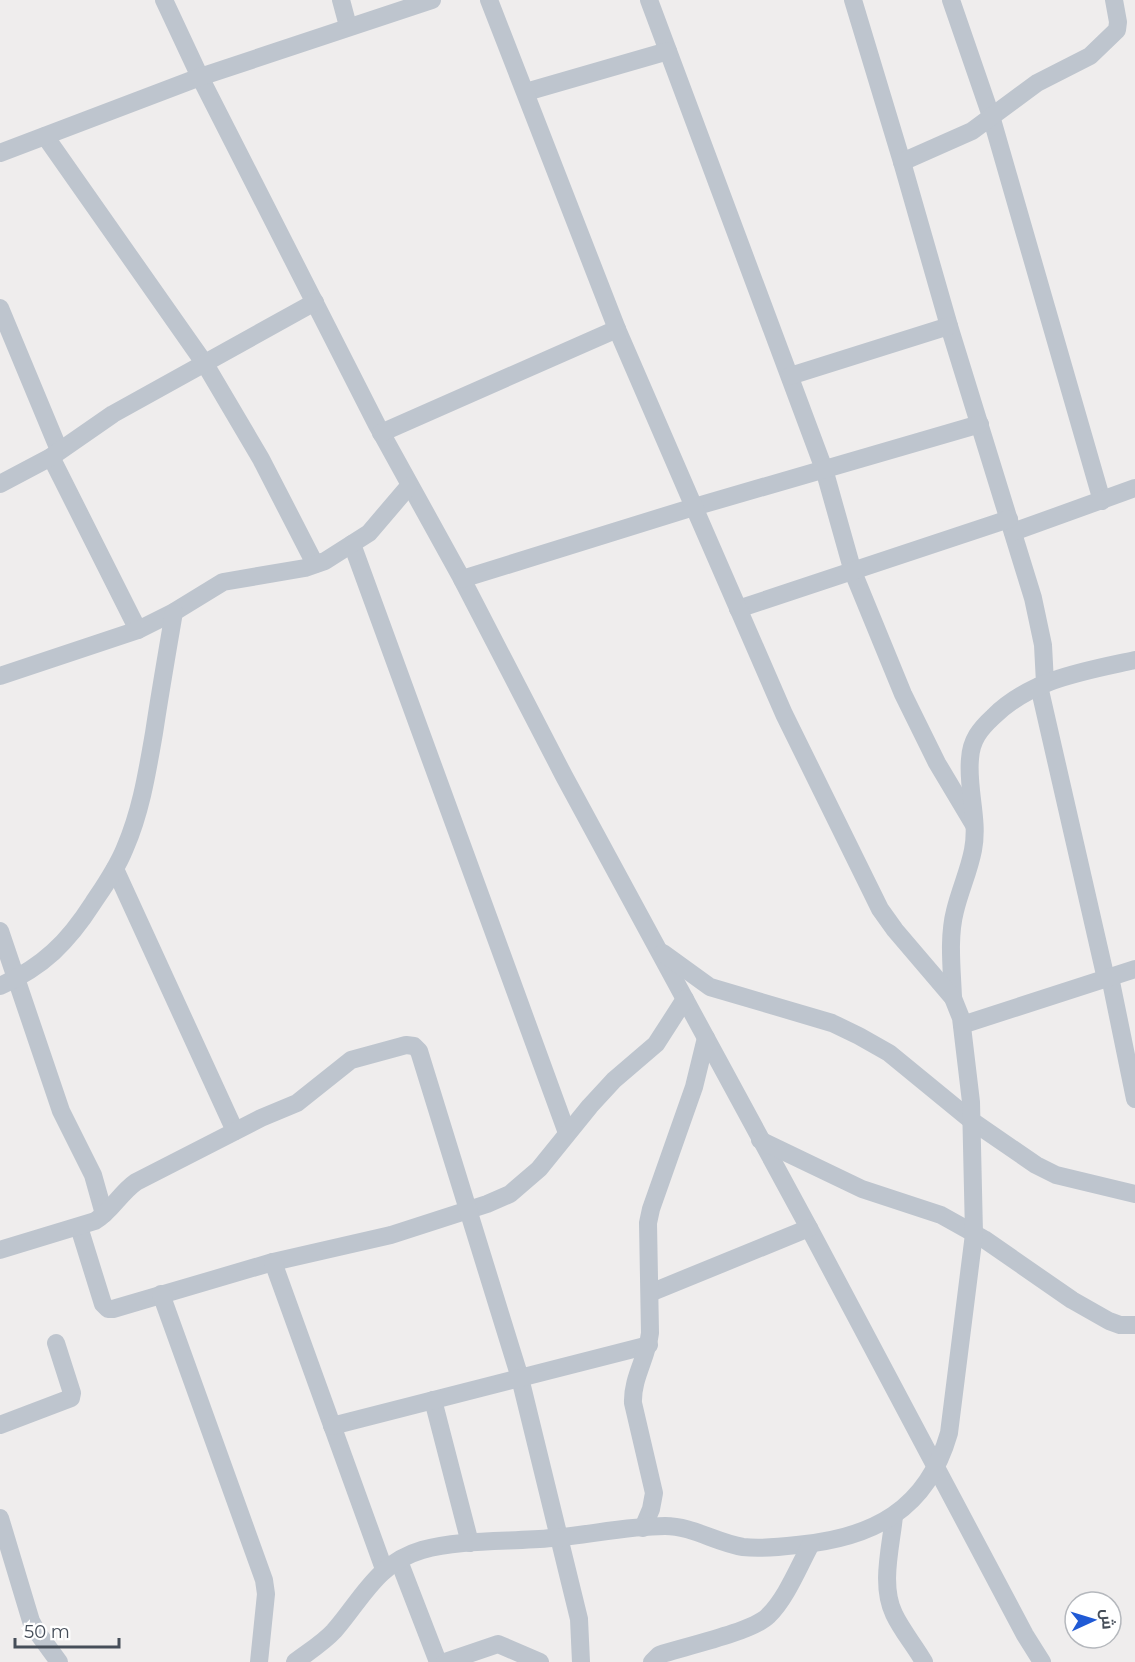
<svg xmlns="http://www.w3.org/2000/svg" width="1135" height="1662" viewBox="0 0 1135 1662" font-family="Montserrat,Cairo,sans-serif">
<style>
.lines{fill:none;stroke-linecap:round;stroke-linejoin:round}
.minor{stroke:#bec5ce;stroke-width:18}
</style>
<rect width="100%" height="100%" fill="#efeded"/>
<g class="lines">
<g class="minor">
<polyline points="164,0 200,77 377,425 462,579 564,776 809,1228 1025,1635 1042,1662"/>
<polyline points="341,0 348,26"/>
<polyline points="649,0 824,469 853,572 903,694 937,763 974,825"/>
<polyline points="853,0 902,162 949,326 1033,598 1043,645 1045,683"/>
<polyline points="951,0 991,116 1102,501"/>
<polyline points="526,92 668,51"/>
<polyline points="45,136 205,364 261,459 315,564"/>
<polyline points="0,153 200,77 432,0"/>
<polyline points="902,162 972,131 1037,83 1090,56 1117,30 1118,22 1114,0"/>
<polyline points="0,308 59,450"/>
<polyline points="790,376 949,326"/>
<polyline points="381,433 617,329"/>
<polyline points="51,457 138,630"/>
<polyline points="0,484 51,457 113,414 315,302"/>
<polyline points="1013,532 1135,488"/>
<polyline points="352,544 567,1133"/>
<polyline points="462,579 694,507 980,424"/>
<polyline points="738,609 1009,519"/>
<polyline points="0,676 138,630 174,612 223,582 305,568 325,561 369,533 409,486"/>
<polyline points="1039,686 1106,979"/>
<polyline points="115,869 235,1131"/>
<polyline points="0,931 61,1111 93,1175 104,1214"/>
<polyline points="663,953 710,987 832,1023 859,1036 889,1053 972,1121 1036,1165 1056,1175 1135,1194"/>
<polyline points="1110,977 1135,1099"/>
<path d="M0,986C43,967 68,942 93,903C105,885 117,868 125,848C141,811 147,773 154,733C160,693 167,653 174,612"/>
<path d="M953,998C952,970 948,938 955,911C960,890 969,871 973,850C979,820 967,789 970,759C971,740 980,729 993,717C1031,679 1085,671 1135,660"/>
<polyline points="962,1025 1135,969"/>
<polyline points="760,1140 862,1189 941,1215 984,1239 1072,1300 1109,1321 1120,1325 1135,1325"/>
<polyline points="79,1227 103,1304 108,1309 113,1309 273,1262 391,1235 487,1204 510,1194 539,1169 590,1106 614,1080 656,1044 685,999"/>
<path d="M0,1250L95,1221C111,1212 120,1193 136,1182L261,1118L297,1103L351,1060L406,1045L414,1046L419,1051L520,1378L579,1619L581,1662"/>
<polyline points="273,1262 384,1569"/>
<polyline points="650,1293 809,1228"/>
<polyline points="161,1294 264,1580 266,1594 259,1662"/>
<polyline points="433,1400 470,1543"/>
<polyline points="0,1425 71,1398 72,1393 56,1343"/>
<polyline points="332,1426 649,1345"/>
<path d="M894,1516C891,1547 880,1585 894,1614C902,1631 915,1646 924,1662"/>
<polyline points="0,1518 31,1621 37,1632 59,1662"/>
<path d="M643,1528L651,1509L654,1493L633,1403C632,1378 647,1358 650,1333L648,1223L651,1209L694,1087L706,1038"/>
<polyline points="399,1561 438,1662"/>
<path d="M295,1662C308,1652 323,1643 334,1631C362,1599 377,1563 422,1550C460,1539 511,1542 552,1538C589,1535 627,1526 665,1526C692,1526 717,1543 743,1547C760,1549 780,1547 797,1545C873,1538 927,1510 949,1433L974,1234L971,1102L961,1018L953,998L895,930L880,909L784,714L694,507L617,329L489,0"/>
<polyline points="445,1662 498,1644 540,1662"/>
<path d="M652,1662L659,1655C683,1647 752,1632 768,1616C786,1599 799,1566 811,1544"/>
</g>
</g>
<g transform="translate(1093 1620) rotate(86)"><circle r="28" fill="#ffffff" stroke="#b5b8bd" stroke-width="1.5"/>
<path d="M0-4.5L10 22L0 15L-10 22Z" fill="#205ad5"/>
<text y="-9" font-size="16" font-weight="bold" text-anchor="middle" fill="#464e59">ش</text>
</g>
<path d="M15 1638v9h104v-9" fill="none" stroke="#464e59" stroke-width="3"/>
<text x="24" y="1638" font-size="18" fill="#464e59" stroke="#ffffff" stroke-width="4.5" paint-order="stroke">50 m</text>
</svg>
